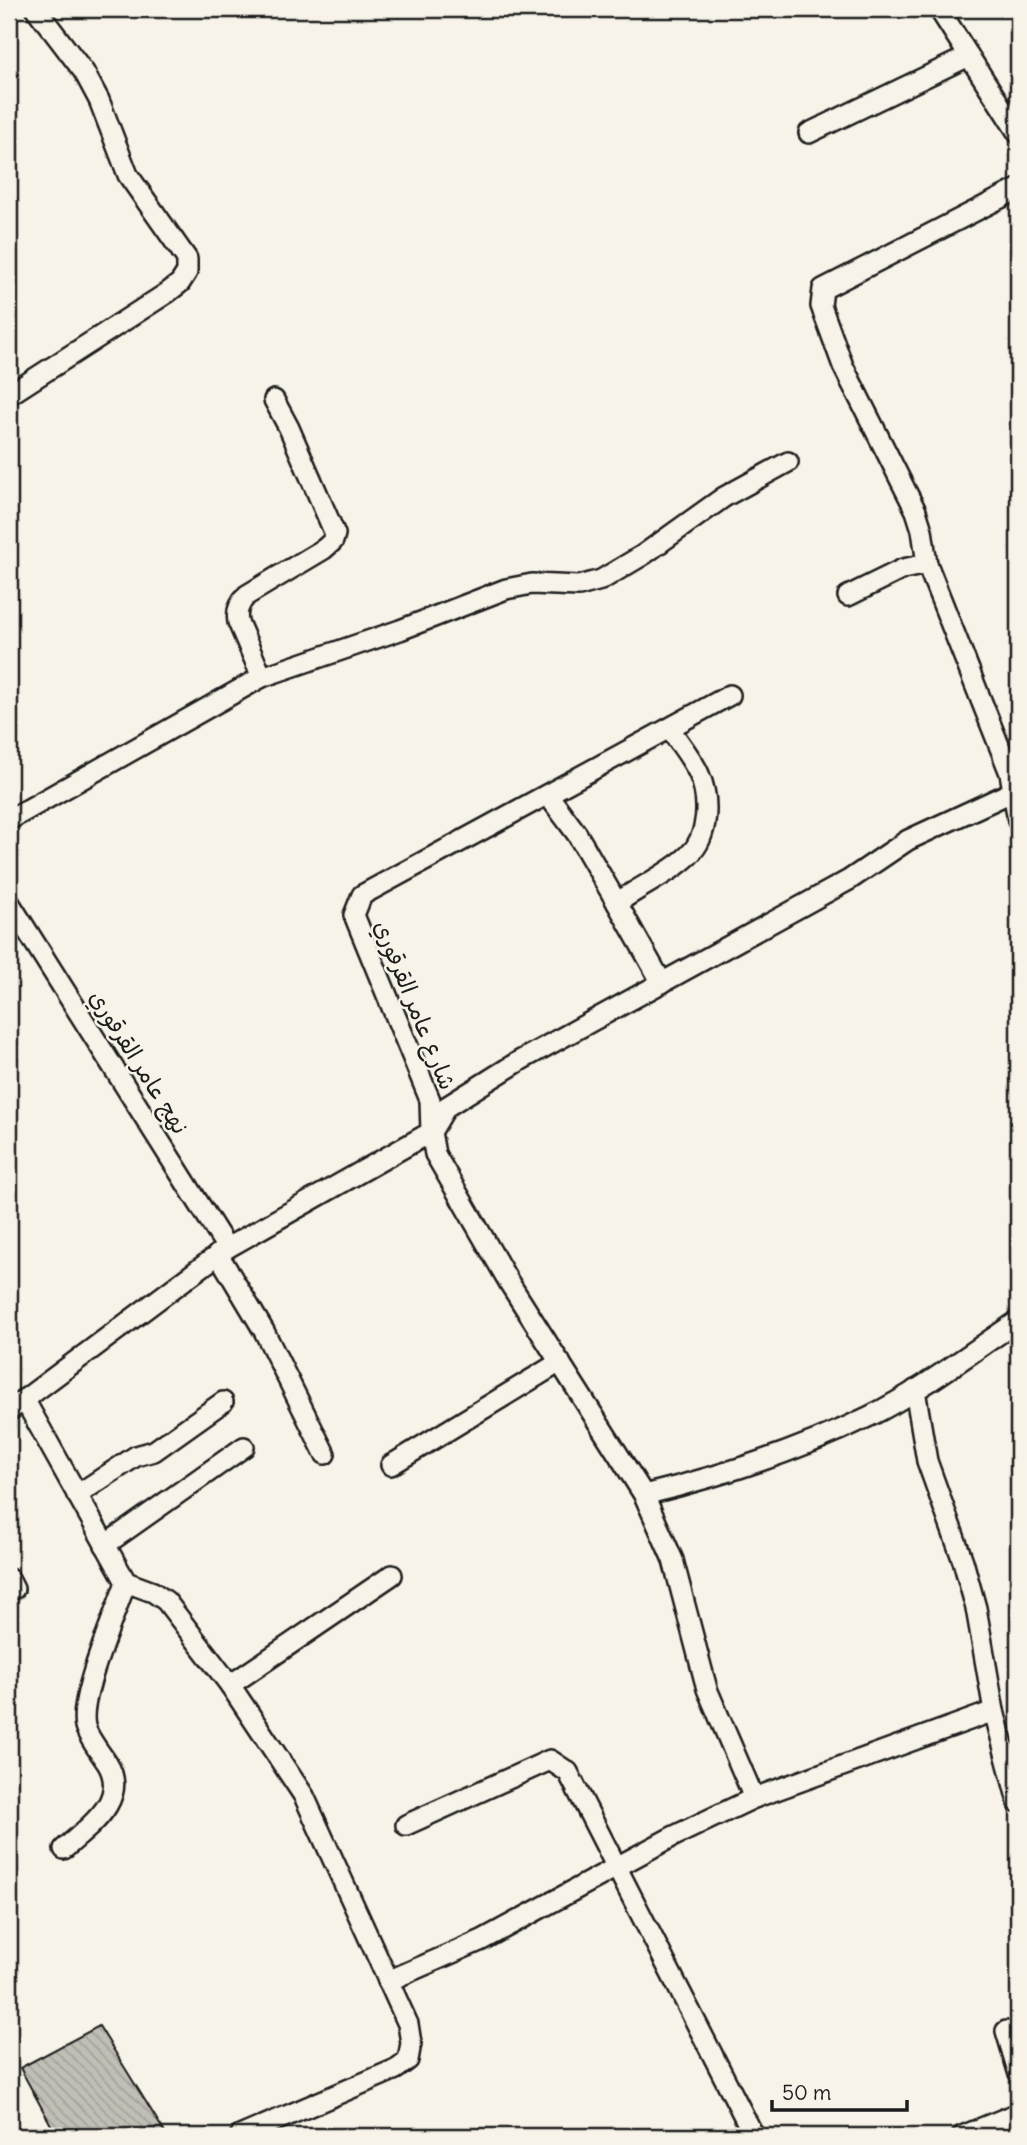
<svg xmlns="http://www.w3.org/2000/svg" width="1027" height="2145" viewBox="0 0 1027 2145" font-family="Delius,'Playpen Sans Arabic',sans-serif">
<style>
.building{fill:url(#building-back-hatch);stroke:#1c1c1c;stroke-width:2}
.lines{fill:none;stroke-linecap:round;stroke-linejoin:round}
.minor-casing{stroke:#1c1c1c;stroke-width:24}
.minor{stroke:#f7f3e8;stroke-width:19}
.labels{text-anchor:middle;stroke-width:5;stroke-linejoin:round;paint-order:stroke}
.street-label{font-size:23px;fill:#1c1c1c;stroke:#f7f3e8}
</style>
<defs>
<pattern id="building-back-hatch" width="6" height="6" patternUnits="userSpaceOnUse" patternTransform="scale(1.75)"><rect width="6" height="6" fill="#c0beb5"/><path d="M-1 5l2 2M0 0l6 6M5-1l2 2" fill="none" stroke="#a4a39b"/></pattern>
</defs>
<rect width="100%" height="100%" fill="#f7f3e8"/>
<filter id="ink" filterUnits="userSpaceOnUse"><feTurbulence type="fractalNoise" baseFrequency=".0143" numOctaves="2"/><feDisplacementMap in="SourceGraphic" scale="14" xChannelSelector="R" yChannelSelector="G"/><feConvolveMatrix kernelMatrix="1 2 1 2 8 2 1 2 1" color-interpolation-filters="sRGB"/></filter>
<g filter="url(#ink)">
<polygon class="building" points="99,2026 167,2136 57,2136 20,2068"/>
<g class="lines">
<defs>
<g id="minor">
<polyline points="939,9 1018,133"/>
<polyline points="809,133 967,57"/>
<polyline points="1018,189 823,289 821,306 843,366 916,511 922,530 927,564 1010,773 1018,821"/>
<polyline points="9,395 167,293 180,283 187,272 187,259 128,175 99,100 84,72 36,9"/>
<polyline points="848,596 903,569 927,564"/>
<path d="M262,677L238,622C236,611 239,603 247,595L324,549L333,541L335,534L289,428L274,400"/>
<path d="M1014,791L908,840L849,880L521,1060L446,1107L431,1132L435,1154L510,1284L644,1495C721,1476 799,1451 870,1416C922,1390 970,1353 1018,1321"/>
<polyline points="548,795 577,834 617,903"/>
<polyline points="9,820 262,677 400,630 506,589 532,584 579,586 601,580 643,555 724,497 788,462"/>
<polyline points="9,902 227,1248"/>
<path d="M662,983L617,903C640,886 668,875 689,855C709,836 710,799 699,774C692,758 679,743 670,729"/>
<polyline points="218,1254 264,1331 325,1454"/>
<polyline points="915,1390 927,1461 963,1561 976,1608 994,1711 1018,1802"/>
<polyline points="24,1399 126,1582 153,1592 166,1601 230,1685 304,1796 408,2024 411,2043 408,2060 396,2069 240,2136"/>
<polyline points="9,1411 227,1248 431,1132 430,1100 354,915 362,895 730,695"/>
<polyline points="391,1465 560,1362"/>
<polyline points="77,1495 136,1456 154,1451 223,1402"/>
<polyline points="644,1495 673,1560 707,1689 754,1798"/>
<polyline points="105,1545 244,1447"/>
<polyline points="9,1579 14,1589"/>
<polyline points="230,1685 392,1575"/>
<polyline points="406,1825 550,1760 568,1772 754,2136"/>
<path d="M64,1849C88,1827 130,1800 107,1763C101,1754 87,1736 85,1726C78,1698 116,1612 126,1582"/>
<polyline points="388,1981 482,1940 672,1837 754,1798 994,1711"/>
<polyline points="1006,2031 1018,2071"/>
<polyline points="962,2136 1018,2113"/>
</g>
</defs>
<use href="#minor" class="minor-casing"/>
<use href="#minor" class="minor"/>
</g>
</g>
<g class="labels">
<g class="street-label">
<text transform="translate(415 1005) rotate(68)" y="8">شارع عامر القرقوري</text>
<text transform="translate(139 1062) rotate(58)" y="8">نهج عامر القرقوري</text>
</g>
</g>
<rect width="1027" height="2145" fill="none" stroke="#f7f3e8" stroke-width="35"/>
<rect x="18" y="18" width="992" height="2110" fill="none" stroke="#1c1c1c" stroke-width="2.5" filter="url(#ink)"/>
<path d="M772 2100v10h135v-10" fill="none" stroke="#1c1c1c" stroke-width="3.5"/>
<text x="782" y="2100" font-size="21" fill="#1c1c1c" stroke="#f7f3e8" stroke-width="5" paint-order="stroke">50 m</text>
</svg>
